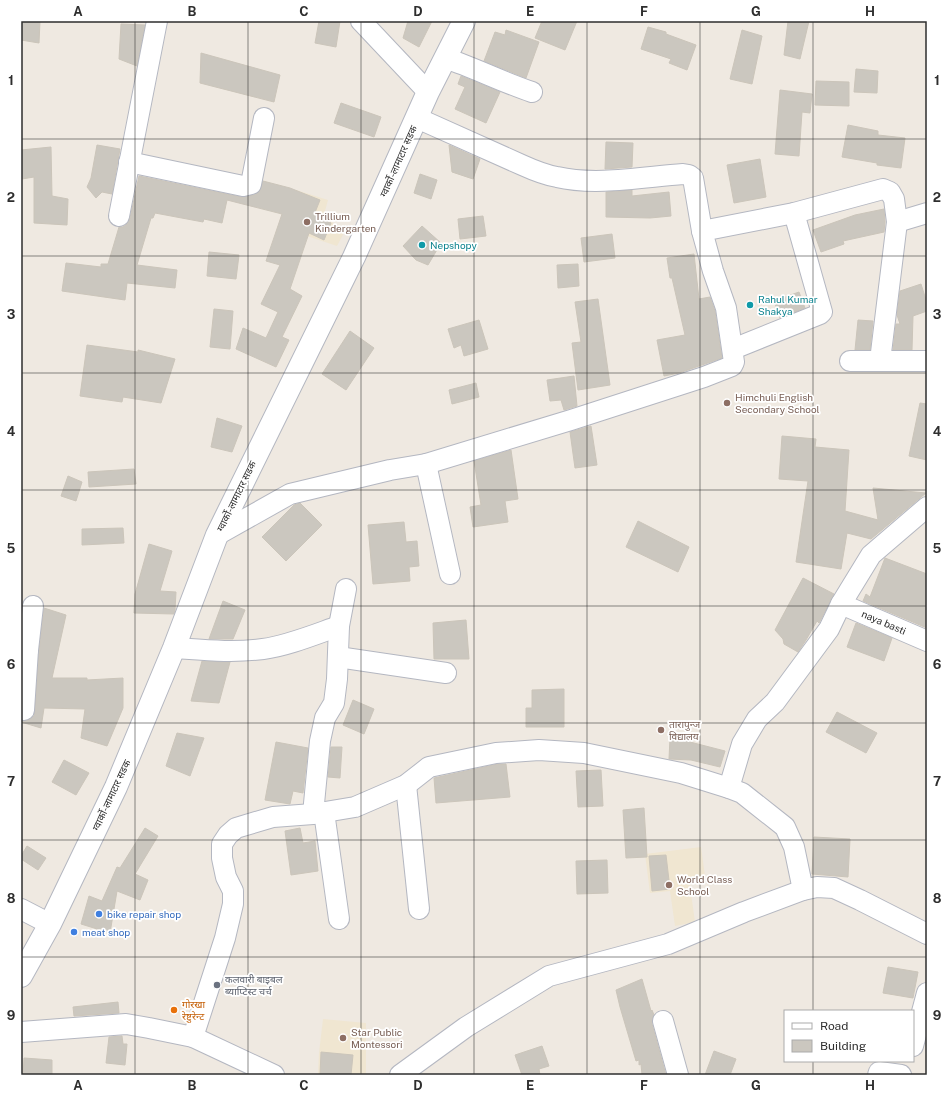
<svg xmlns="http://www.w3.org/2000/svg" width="948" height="1096" viewBox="0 0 948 1096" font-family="'Public Sans','Noto Sans Devanagari',sans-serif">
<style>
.education{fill:#f0e6d1}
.building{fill:#cbc7bf;stroke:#cbc5ba}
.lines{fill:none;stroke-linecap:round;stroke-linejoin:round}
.street-casing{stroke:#b4b7c1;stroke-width:22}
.secondary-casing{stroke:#b4b7c1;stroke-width:24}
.street{stroke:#fff;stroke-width:20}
.secondary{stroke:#fff;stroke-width:22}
.grid{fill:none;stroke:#2e2e2e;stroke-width:1;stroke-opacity:0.55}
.education-dot{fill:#8d6e63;stroke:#fff;stroke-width:1.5}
.culture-dot{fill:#0f9aa8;stroke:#fff;stroke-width:1.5}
.shop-dot{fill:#3f7fe0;stroke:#fff;stroke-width:1.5}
.worship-dot{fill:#6b7280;stroke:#fff;stroke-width:1.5}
.food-dot{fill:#e8710a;stroke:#fff;stroke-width:1.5}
.labels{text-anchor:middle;stroke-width:3.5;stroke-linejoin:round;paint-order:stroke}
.street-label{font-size:10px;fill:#2e2e2e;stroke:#fff}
.education-label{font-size:10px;fill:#785e54;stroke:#fff;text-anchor:start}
.culture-label{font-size:10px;fill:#0d838f;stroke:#fff;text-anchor:start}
.shop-label{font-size:10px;fill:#366cbe;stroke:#fff;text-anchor:start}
.worship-label{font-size:10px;fill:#5b616d;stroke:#fff;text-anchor:start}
.food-label{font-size:10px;fill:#c56008;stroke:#fff;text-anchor:start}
.neatline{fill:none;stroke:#2e2e2e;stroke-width:1.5}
.grid-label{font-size:13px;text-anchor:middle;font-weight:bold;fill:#2e2e2e}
</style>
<rect width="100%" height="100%" fill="#efe9e1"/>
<g class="education">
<polygon points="296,190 328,200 323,218 346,229 337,246 280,227"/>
<polygon points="701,847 705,876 689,879 695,922 675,926 670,891 650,893 645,854"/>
<polygon points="323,1019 366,1023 366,1075 318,1075 319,1053"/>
</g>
<g class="building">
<polygon points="21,21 40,21 39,43 21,40"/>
<polygon points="319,21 340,21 336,47 315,43"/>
<polygon points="408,21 432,21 419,47 403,38"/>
<polygon points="542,21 577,21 565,50 535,38"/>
<polygon points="788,21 809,21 800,59 784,55"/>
<polygon points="121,24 145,25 137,66 119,59"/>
<polygon points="648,27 666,32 666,34 696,45 687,70 669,63 671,59 641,49"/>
<polygon points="506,30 539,42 526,78 484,61 495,32 505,35"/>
<polygon points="742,30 762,36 752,84 730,79"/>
<polygon points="201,53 280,75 274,102 200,83"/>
<polygon points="856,69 878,71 877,93 854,92"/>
<polygon points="461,76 500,92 486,123 455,109 465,87 458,84"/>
<polygon points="816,81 849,82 849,106 815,105"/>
<polygon points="780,90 812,94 810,113 802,112 799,156 775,154"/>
<polygon points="341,103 381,117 374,137 334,123"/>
<polygon points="848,125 878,131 878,135 905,138 901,168 877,165 877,163 842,157"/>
<polygon points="606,142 633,143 632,167 605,169"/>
<polygon points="97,145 120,149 112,194 102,192 96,198 87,187 91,178"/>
<polygon points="449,145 480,159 473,179 452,172"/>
<polygon points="51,147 52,196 68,199 67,225 34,223 34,177 22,179 21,150"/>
<polygon points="760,159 766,197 734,203 727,165"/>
<polygon points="420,174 437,180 431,199 414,193"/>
<polygon points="139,176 241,197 254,195 259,192 263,181 290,188 320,200 314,215 331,223 324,240 309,233 290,289 302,296 282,337 289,340 276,367 236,349 243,328 266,338 278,312 261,304 280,265 266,261 282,214 227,200 222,223 204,219 203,222 155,213 153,218 151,218 137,265 177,270 175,288 127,283 125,300 62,291 66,263 101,267 101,264 108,264 119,227 123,227 127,224 130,218"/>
<polygon points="632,190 632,196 669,192 671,216 650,218 606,217 606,192"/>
<polygon points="884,209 885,222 884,232 843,241 844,244 821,252 813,230 855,215"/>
<polygon points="483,216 486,236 460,239 458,219"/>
<polygon points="422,226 441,243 428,265 416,260 403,246"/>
<polygon points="612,234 615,258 584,262 581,238"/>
<polygon points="209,252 239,255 236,279 207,276"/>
<polygon points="694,254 699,299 710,297 715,311 722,358 679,373 664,376 657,340 685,335 672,278 670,278 667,258"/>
<polygon points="578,264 579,286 558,288 557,265"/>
<polygon points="921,284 927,303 927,311 913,316 912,350 893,350 896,324 900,324 897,315 900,291"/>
<polygon points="799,292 805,308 780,318 774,301"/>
<polygon points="598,299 610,385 578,390 572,343 581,342 575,302"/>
<polygon points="214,309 233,311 230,349 210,347"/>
<polygon points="479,320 488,349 464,356 461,345 454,348 448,329"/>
<polygon points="858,320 873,321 870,350 855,350"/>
<polygon points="350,331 374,348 346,390 322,374"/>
<polygon points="87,345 138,352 138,350 175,359 161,403 123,397 122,402 80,396"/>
<polygon points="574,376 577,406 564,410 561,400 550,401 547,380"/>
<polygon points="476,383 479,397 452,404 449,390"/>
<polygon points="920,403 927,404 927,460 909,456"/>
<polygon points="217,418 242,426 232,452 211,447"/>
<polygon points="591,426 597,465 575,468 570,432"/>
<polygon points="782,436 816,439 815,447 849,450 845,511 878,520 873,488 926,493 871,539 847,533 841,569 796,562 808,481 779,479"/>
<polygon points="511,450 518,499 505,501 508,522 473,527 470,507 481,505 474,461"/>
<polygon points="134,469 136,484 89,487 88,472"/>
<polygon points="68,476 82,482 76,501 61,496"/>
<polygon points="300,503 322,525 286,561 262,537 294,505"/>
<polygon points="638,521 689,547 678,572 626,547"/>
<polygon points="404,522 406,542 417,541 419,566 409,567 410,581 373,584 368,525"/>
<polygon points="123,528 124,543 82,545 82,529"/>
<polygon points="149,544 172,551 160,591 176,592 175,610 174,614 134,613 135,594"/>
<polygon points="885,558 927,574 927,628 863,601 866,594 870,597"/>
<polygon points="803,578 834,594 819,623 817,621 806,640 798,652 784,644 783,639 775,630"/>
<polygon points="223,601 245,610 233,639 209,639"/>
<polygon points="44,608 66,615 52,678 87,678 87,680 123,678 123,708 107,746 81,738 85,709 44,708 41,728 21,722 21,721 29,720 34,716 35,711 39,651"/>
<polygon points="466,620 469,659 434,659 433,623"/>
<polygon points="856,623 892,638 884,661 847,647"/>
<polygon points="202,661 230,662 219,703 191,701"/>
<polygon points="564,689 564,727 526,727 526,708 532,708 532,690"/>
<polygon points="353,700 374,709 364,734 343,725"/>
<polygon points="837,712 877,733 866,753 826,732"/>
<polygon points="177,733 204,738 190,776 166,766"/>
<polygon points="670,738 690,738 690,742 725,751 720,767 691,760 669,759"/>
<polygon points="276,742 308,748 303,793 293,791 290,804 265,800"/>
<polygon points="331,747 342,747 340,778 328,777"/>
<polygon points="64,760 89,773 76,795 52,782"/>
<polygon points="498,764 506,764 510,797 436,803 434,778"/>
<polygon points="601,770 603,806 578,807 576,771"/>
<polygon points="644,808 647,857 626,858 623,810"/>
<polygon points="145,828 158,836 135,874 148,880 140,900 117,891 110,933 81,924 89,896 102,901 117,867 120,868"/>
<polygon points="300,828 303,843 315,841 318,871 291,875 285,831"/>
<polygon points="814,837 850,839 848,877 812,874"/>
<polygon points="27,846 46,858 38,870 21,859 21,856"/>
<polygon points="666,855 670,889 652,891 649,856"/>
<polygon points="607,860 608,893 577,894 576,861"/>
<polygon points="888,967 918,972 913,998 883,993"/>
<polygon points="642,979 651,1011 652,1010 654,1015 652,1019 652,1024 666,1075 642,1075 641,1064 639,1065 639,1060 636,1061 620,1007 616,990"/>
<polygon points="118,1002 119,1013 74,1016 73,1007"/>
<polygon points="122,1036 123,1044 127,1044 125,1065 106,1063 109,1037"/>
<polygon points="542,1046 549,1066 539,1069 540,1075 522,1075 515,1055"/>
<polygon points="714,1051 736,1059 730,1075 705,1075"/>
<polygon points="321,1052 353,1055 351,1075 320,1075"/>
<polygon points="24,1058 52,1060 52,1075 23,1075"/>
</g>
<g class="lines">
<defs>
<g id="street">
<polyline points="361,21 428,92"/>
<path d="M445,58C475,68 502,82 532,92"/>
<polyline points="129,162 243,186 251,184 264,118"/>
<polyline points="119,216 157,21"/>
<polyline points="897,222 927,213"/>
<polyline points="702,231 794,213 883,189 890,192 894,199 897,222 880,361"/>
<polyline points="733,349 820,314 822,312 794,213"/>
<polyline points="850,361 927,361"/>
<polyline points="426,464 450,574"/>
<path d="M217,535L290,494L390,470L426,464L571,420L704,377L732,366L734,362L726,308L713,271L702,231L693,178L689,175L683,174C643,177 595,186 557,177C545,175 533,170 522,165L417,118"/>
<polyline points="841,604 927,641"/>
<path d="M174,648C204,650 233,653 263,649C287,646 316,634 339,626"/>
<polyline points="21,650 28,650 33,606"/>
<polyline points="338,657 446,673"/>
<polyline points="24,710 28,650"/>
<polyline points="406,785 419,909"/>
<polyline points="729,788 742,744 757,719 775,702 829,629 841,604 871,555 927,507"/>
<polyline points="324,812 339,919"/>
<polyline points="313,814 320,741 325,718 334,703 337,679 339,626 346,589"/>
<polyline points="21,909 50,924"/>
<polyline points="663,1021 678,1075"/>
<polyline points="21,1032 126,1024 149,1028 193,1037 274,1075"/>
<polyline points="193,1037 225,938 233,904 233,891 226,877 222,858 222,844 228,835 236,828 273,817 313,814 355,807 406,785 429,767 496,753 539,750 584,753 681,773 729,788 742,793 785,827 794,847 803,890"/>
<polyline points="913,1046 927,993"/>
<polyline points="400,1075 466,1027 549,976 668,944 744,912 803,890 817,887 834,888 860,900 927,934"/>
<polyline points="878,1075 879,1072 901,1075"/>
</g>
<polyline id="secondary" points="21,976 50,924 116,787 174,648 217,535 354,257 428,92 464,21"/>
</defs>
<use href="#street" class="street-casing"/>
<use href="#secondary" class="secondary-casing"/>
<use href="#street" class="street"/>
<use href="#secondary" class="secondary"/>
</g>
<path class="grid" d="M135,21V1075M248,21V1075M361,21V1075M474,21V1075M587,21V1075M700,21V1075M813,21V1011M21,139H927M21,256H927M21,373H927M21,490H927M21,606H927M21,723H927M21,840H927M21,957H927M813,1061V1075"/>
<g class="education-dot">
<circle cx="307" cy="222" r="4"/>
<circle cx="727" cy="403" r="4"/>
<circle cx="661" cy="730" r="4"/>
<circle cx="669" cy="885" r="4"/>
<circle cx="343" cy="1038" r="4"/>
</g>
<g class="culture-dot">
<circle cx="422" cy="245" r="4"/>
<circle cx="750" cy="305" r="4"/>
</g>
<g class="shop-dot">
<circle cx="99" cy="914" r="4"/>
<circle cx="74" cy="932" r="4"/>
</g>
<circle class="worship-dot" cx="217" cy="985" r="4"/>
<circle class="food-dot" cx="174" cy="1010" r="4"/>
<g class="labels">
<g class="street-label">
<text transform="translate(398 161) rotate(-66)" y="4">ग्वार्को-लामाटार सडक</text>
<text transform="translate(236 496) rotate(-64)" y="4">ग्वार्को-लामाटार सडक</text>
<text transform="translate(884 622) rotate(23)" y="4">naya basti</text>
<text transform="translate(111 795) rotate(-65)" y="4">ग्वार्को-लामाटार सडक</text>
</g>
<g class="education-label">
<text x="315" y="220">Trillium<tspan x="315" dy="12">Kindergarten</tspan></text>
<text x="735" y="401">Himchuli English<tspan x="735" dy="12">Secondary School</tspan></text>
<text x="669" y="728">तारापुन्ज<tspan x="669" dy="12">विद्यालय</tspan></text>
<text x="677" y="883">World Class<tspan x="677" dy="12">School</tspan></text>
<text x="351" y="1036">Star Public<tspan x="351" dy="12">Montessori</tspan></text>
</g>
<g class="culture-label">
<text x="430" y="249">Nepshopy</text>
<text x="758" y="303">Rahul Kumar<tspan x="758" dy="12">Shakya</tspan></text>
</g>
<g class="shop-label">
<text x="107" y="918">bike repair shop</text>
<text x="82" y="936">meat shop</text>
</g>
<g class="worship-label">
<text x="225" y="983">कलवारी बाइबल<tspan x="225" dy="12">ब्याप्टिस्ट चर्च</tspan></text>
</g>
<g class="food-label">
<text x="182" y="1008">गोरखा<tspan x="182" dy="12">रेष्टुरेन्ट</tspan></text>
</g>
</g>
<rect width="948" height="1096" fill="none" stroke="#ffffff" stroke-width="44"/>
<rect x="784" y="1010" width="130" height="52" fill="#ffffff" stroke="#ababab"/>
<rect x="792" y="1023" width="20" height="6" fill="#ffffff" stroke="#ababab"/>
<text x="820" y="1030" font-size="12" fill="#2e2e2e">Road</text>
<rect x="792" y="1040" width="20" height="12" fill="#cbc7bf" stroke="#ababab"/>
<text x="820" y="1050" font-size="12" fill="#2e2e2e">Building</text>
<rect x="22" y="22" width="904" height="1052" class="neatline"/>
<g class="grid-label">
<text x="78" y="16">A</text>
<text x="192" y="16">B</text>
<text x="304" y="16">C</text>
<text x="418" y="16">D</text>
<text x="530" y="16">E</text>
<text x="644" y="16">F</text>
<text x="756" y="16">G</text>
<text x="870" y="16">H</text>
<text x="11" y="85">1</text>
<text x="937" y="85">1</text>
<text x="11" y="202">2</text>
<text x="937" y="202">2</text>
<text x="11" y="319">3</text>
<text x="937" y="319">3</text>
<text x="11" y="436">4</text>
<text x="937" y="436">4</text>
<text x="11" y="553">5</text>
<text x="937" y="553">5</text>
<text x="11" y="669">6</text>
<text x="937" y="669">6</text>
<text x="11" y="786">7</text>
<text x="937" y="786">7</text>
<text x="11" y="903">8</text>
<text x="937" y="903">8</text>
<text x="11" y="1020">9</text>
<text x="937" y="1020">9</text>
<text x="78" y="1090">A</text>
<text x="192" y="1090">B</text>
<text x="304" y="1090">C</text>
<text x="418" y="1090">D</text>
<text x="530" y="1090">E</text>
<text x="644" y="1090">F</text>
<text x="756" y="1090">G</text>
<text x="870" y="1090">H</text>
</g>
</svg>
